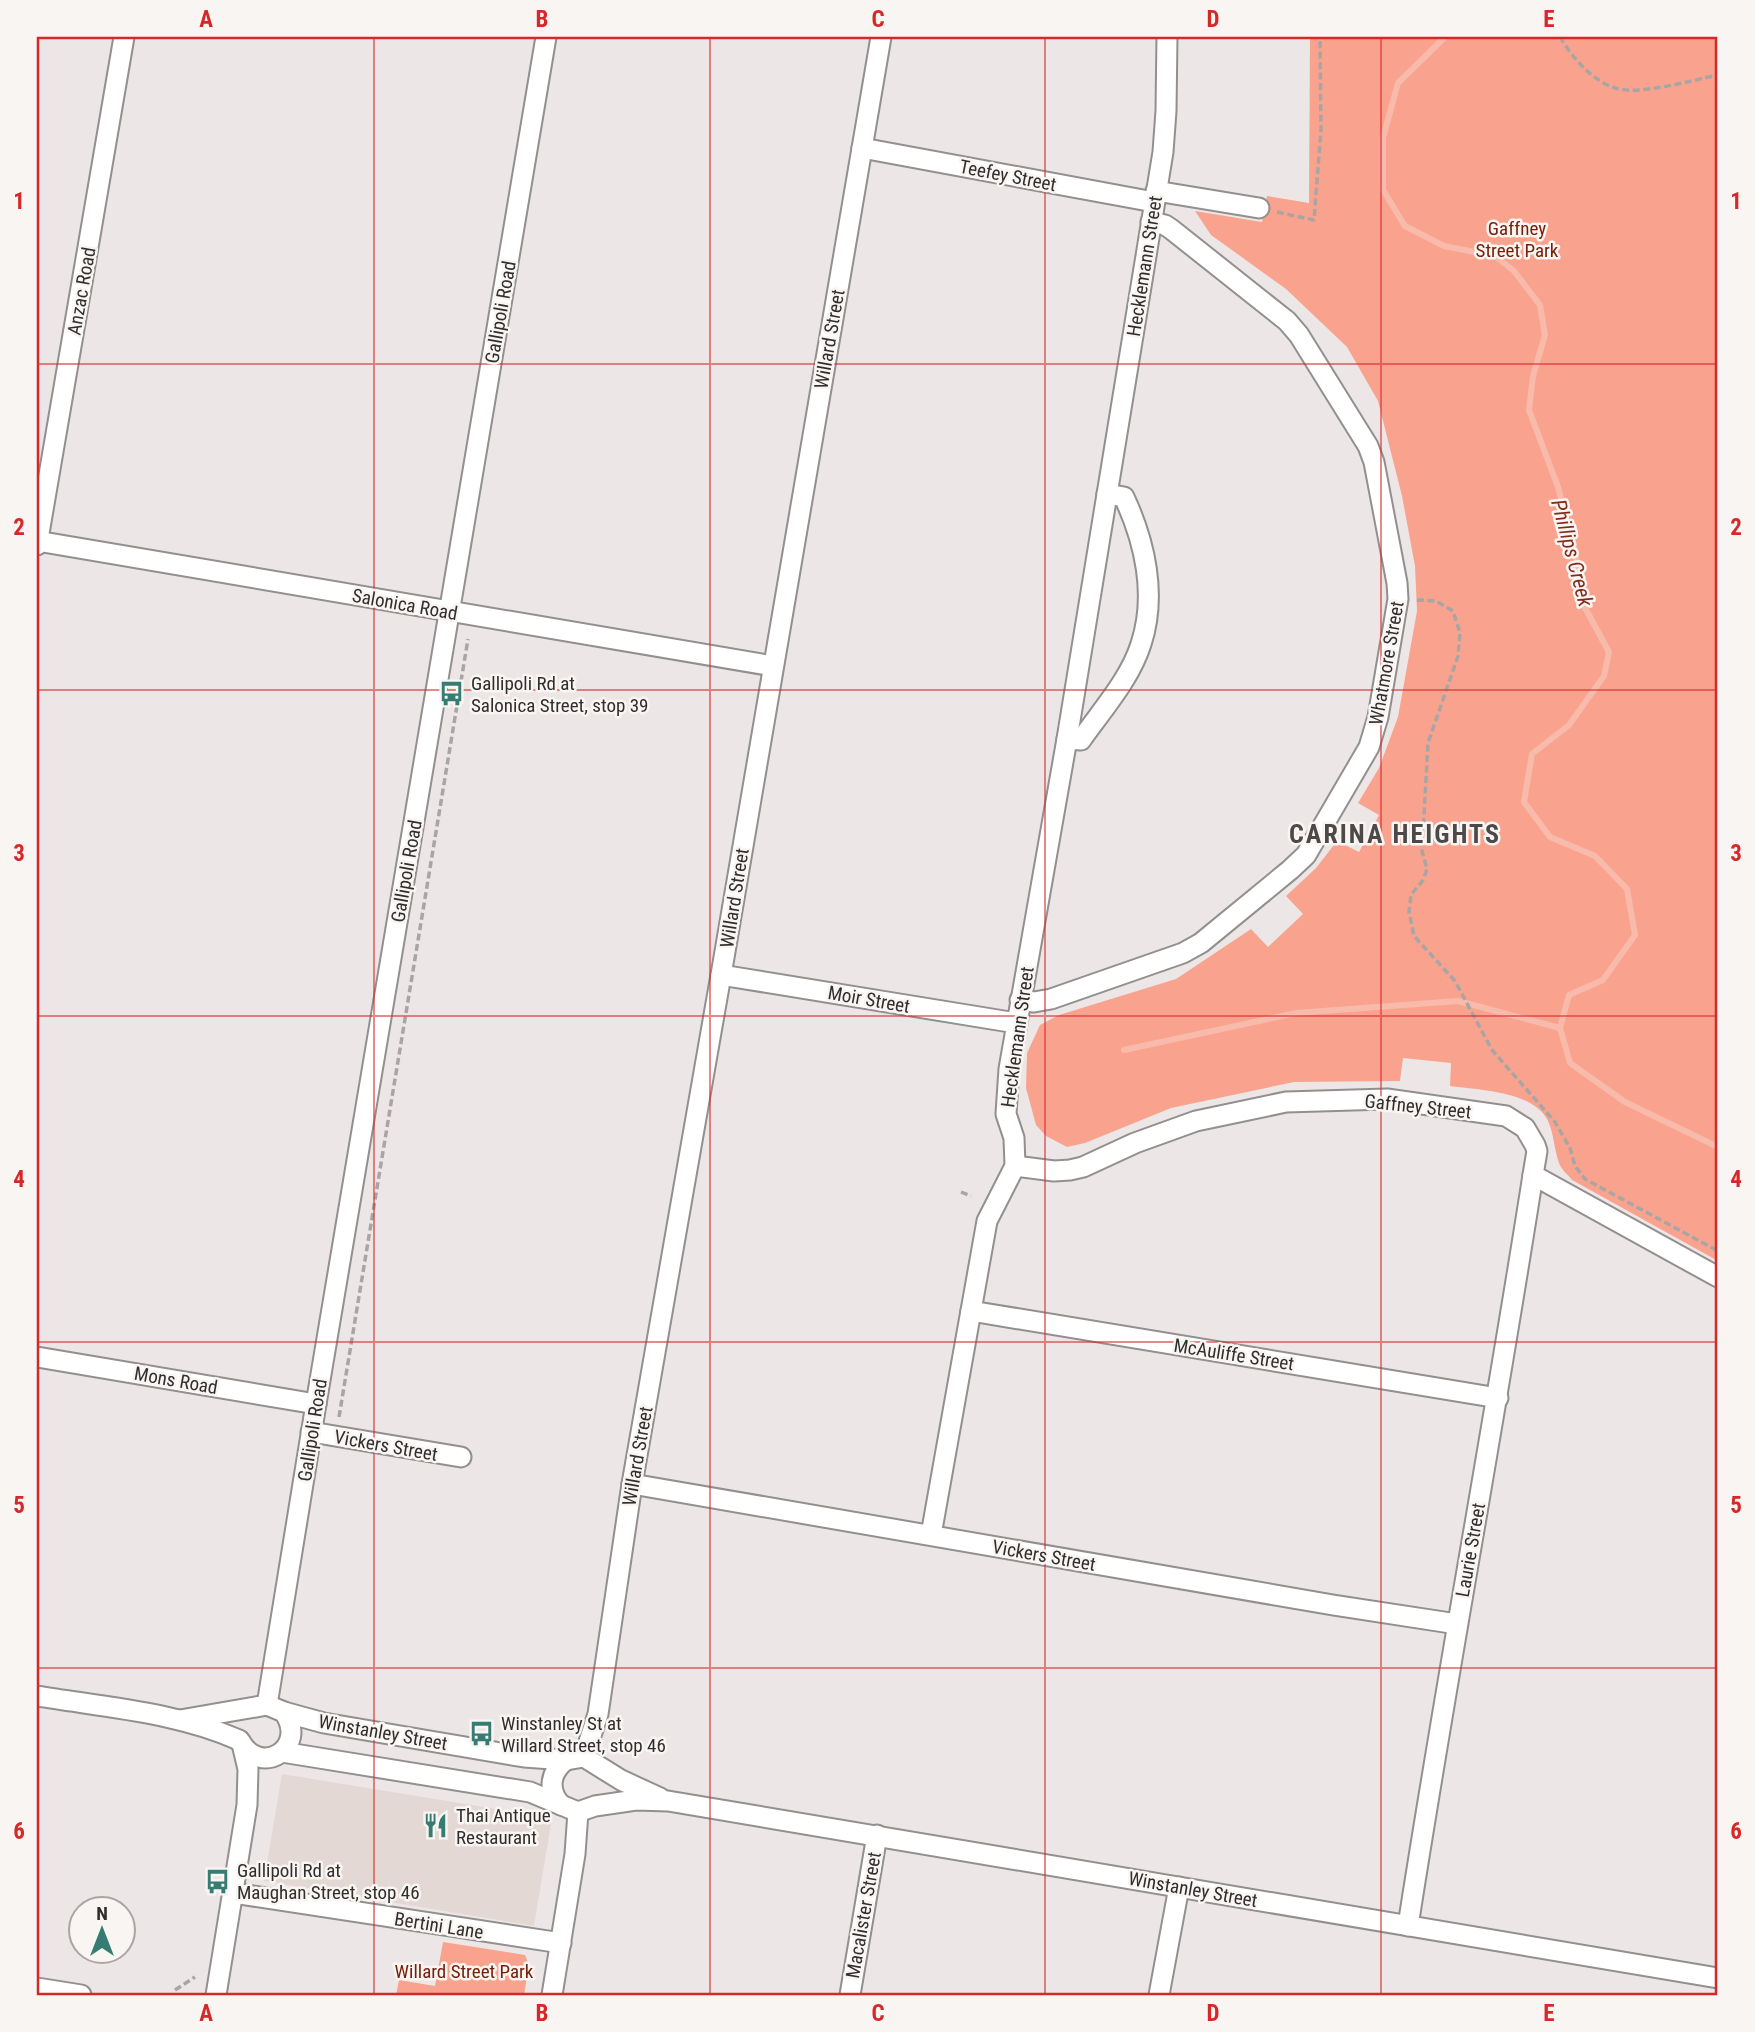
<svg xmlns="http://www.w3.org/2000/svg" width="1755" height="2032" viewBox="0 0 1755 2032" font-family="'Roboto Condensed',sans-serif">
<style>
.built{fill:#e4d8d4}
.green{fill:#f9a38e}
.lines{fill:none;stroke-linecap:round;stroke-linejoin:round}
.stream{stroke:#f8bbab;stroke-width:6}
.minor-casing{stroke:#938f8e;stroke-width:23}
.path{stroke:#a9a5a5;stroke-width:3.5;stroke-dasharray:7 3.5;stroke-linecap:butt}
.minor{stroke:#fff;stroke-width:19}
.grid{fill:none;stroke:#d62828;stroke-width:2;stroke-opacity:0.55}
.labels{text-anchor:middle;stroke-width:5;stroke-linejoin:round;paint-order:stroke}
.street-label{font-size:19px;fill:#302e2e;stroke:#f9f5f3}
.park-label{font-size:19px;fill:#76200a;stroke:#f9f5f3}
.poi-label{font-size:19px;fill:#302e2e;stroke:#f9f5f3;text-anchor:start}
.water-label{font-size:21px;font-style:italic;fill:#822b17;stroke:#f9f5f3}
.district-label{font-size:26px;font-weight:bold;letter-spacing:2px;fill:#4d4948;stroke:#f9f5f3}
.neatline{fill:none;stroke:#d62828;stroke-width:2.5}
.grid-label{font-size:23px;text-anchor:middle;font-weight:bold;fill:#d62828}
</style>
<rect width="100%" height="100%" fill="#ece7e6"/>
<polygon class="built" points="282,1774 552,1818 534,1926 264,1881"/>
<g class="green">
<path d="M1310,37H1718V1261L1572,1180C1568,1175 1561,1169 1559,1163C1554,1149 1554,1134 1548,1121C1534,1091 1478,1090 1450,1086L1451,1063L1403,1058L1400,1081L1294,1082L1171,1108L1085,1143L1067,1147L1046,1136L1036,1125L1026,1088L1027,1053L1040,1025L1059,1015L1176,979L1251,929L1268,947L1303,914L1286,896L1316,868L1337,841L1359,852L1379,815L1358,803L1379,768L1398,717L1417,611L1415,566L1402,496L1378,401L1347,347L1286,289L1211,235L1195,211L1262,222L1267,196L1309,203Z"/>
<polygon points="443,1942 525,1955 529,1965 524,1995 396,1995 399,1980 435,1986"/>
</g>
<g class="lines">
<g class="stream">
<polyline points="1445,37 1398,83 1383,138 1383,190 1405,226 1444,246 1495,256 1514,271 1540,305 1545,335 1533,376 1529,410 1558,487 1575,550 1583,604 1609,652 1604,676 1569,725 1532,754 1524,802 1550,837 1595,856 1627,889 1635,935 1603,980 1569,995 1560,1028 1570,1063 1625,1102 1718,1147"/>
<polyline points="1124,1050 1296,1013 1458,1001 1560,1028"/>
</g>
<defs>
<g id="minor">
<polyline points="862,148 1154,202"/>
<polyline points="1156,191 1259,208"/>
<polyline points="37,541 773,666"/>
<polyline points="37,545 124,37"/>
<path d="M1067,739L1081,740C1102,710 1130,679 1141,644C1157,595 1145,542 1124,497L1107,494"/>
<polyline points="721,975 1016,1023"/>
<polyline points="1020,1000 1034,1002 1051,999 1183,953 1201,943 1290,870 1306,855 1369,747 1378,717 1398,599 1397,583 1374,462 1368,446 1299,335 1287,321 1171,229 1165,225 1151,222"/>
<polyline points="1015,1166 1054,1171 1070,1170 1083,1167 1135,1143 1196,1121 1286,1102 1387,1099 1506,1116 1525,1128 1535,1145 1537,1151 1533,1175 1718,1277"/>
<polyline points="971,1311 1498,1398"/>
<polyline points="37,1357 316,1404"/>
<polyline points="311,1432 461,1457"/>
<polyline points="632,1484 1333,1605 1457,1624"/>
<polyline points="931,1535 987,1221 1015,1166 1014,1138 1006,1114 1009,1069 1067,739 1163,152 1166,111 1167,37"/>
<path d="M37,1696C104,1707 176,1712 239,1740"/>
<polyline points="267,1705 316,1404 546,37"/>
<polyline points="180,1720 267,1705 284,1712 324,1723 524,1757 566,1760 584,1757 621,1780 660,1798"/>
<path d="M240,1741C260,1778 309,1748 284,1712"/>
<polyline points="282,1752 530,1792 578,1812 595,1806 636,1800 668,1801 1718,1978"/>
<polyline points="584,1757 598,1714 632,1484 721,975 881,37"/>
<path d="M561,1805C547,1790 550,1772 566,1760"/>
<polyline points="233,1893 561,1943"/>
<path d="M1408,1926C1447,1675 1494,1425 1533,1175"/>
<polyline points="37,1988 81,1995"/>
<polyline points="216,1995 247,1805 248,1769 243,1748"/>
<polyline points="552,1995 575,1854 578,1812"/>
<polyline points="850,1995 877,1835"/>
<polyline points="1159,1995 1179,1887"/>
</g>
</defs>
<use href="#minor" class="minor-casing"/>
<g class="path">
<path d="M1560,37C1572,57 1591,80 1615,88C1638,96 1693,80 1718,75"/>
<polyline points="1277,212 1314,220 1321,129 1320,37"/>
<polyline points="1417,600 1436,601 1453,611 1460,633 1458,656 1428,743 1422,851 1427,869 1423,880 1411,895 1409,912 1414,936 1455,981 1492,1050 1555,1122 1570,1148 1575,1166 1585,1179 1718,1251"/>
<polyline points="961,1192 971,1196"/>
<polyline points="339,1417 468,639"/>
<polyline points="175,1990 195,1977"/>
</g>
<use href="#minor" class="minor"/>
</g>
<path class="grid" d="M374,37V1995M710,37V1995M1045,37V1995M1381,37V1995M37,364H1718M37,690H1718M37,1016H1718M37,1342H1718M37,1668H1718"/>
<defs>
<symbol id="bus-bare" viewBox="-9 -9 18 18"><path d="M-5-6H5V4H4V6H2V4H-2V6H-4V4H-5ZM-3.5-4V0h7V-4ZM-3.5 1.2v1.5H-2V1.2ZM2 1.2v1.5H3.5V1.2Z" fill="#367c72" stroke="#f9f5f3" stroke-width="2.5" paint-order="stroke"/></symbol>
<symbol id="restaurant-bare" viewBox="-9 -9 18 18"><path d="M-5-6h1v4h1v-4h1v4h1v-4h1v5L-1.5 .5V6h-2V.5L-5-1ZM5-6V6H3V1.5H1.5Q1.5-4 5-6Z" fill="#367c72" stroke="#f9f5f3" stroke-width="2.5" paint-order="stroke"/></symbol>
</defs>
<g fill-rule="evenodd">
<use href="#bus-bare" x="434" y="676" width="35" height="35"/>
<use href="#bus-bare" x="464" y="1716" width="35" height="35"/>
<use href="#restaurant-bare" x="418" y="1808" width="35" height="35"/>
<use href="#bus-bare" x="200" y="1864" width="35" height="35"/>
</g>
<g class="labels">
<g class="street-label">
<text transform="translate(1008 175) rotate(11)" y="7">Teefey Street</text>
<text transform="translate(1144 266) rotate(-81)" y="7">Hecklemann Street</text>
<text transform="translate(81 291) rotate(-80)" y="7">Anzac Road</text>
<text transform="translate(500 312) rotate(-80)" y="7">Gallipoli Road</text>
<text transform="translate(829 339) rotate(-80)" y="7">Willard Street</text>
<text transform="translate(405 604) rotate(10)" y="7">Salonica Road</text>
<text transform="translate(1386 663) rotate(-80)" y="7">Whatmore Street</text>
<text transform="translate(406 871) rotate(-80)" y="7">Gallipoli Road</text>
<text transform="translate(734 898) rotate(-81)" y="7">Willard Street</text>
<text transform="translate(869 999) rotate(10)" y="7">Moir Street</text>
<text transform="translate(1017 1037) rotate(-82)" y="7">Hecklemann Street</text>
<text transform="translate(1418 1106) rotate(6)" y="7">Gaffney Street</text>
<text transform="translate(1234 1354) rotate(9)" y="7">McAuliffe Street</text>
<text transform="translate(176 1380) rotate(10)" y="7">Mons Road</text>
<text transform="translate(312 1430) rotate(-81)" y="7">Gallipoli Road</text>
<text transform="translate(386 1445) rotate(10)" y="7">Vickers Street</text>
<text transform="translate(637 1456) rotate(-80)" y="7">Willard Street</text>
<text transform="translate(1470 1550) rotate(-80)" y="7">Laurie Street</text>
<text transform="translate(1044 1555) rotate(10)" y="7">Vickers Street</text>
<text transform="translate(383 1732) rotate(10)" y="7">Winstanley Street</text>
<text transform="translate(1193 1889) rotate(10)" y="7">Winstanley Street</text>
<text transform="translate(863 1915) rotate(-80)" y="7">Macalister Street</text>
<text transform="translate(439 1925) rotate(9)" y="7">Bertini Lane</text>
</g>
<g class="park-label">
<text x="1517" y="235">Gaffney<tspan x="1517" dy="22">Street Park</tspan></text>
<text x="464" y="1978">Willard Street Park</text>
</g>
<g class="poi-label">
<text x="471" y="690">Gallipoli Rd at<tspan x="471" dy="22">Salonica Street, stop 39</tspan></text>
<text x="501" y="1730">Winstanley St at<tspan x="501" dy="22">Willard Street, stop 46</tspan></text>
<text x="456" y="1822">Thai Antique<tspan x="456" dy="22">Restaurant</tspan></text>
<text x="237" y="1877">Gallipoli Rd at<tspan x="237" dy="22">Maughan Street, stop 46</tspan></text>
</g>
<g class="water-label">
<text transform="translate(1572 553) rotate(75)" y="7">Phillips Creek</text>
</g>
<g class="district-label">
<text x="1395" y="843">CARINA HEIGHTS</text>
</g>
</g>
<rect width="1755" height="2032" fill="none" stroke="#f9f5f3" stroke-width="77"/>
<g transform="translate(102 1930)"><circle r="33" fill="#f9f5f3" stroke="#a9a5a4" stroke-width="2"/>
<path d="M0-5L12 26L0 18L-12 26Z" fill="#367c72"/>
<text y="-10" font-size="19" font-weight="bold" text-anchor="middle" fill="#302e2e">N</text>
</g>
<rect x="38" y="38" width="1678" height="1956" class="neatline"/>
<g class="grid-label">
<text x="206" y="27">A</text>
<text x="542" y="27">B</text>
<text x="878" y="27">C</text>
<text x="1213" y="27">D</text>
<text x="1549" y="27">E</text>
<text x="19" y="209">1</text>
<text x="1736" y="209">1</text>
<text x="19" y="535">2</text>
<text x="1736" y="535">2</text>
<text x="19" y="861">3</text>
<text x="1736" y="861">3</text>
<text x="19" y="1187">4</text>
<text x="1736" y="1187">4</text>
<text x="19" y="1513">5</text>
<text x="1736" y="1513">5</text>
<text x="19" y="1839">6</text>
<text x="1736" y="1839">6</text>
<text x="206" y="2021">A</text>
<text x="542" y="2021">B</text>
<text x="878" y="2021">C</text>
<text x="1213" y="2021">D</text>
<text x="1549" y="2021">E</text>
</g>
</svg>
